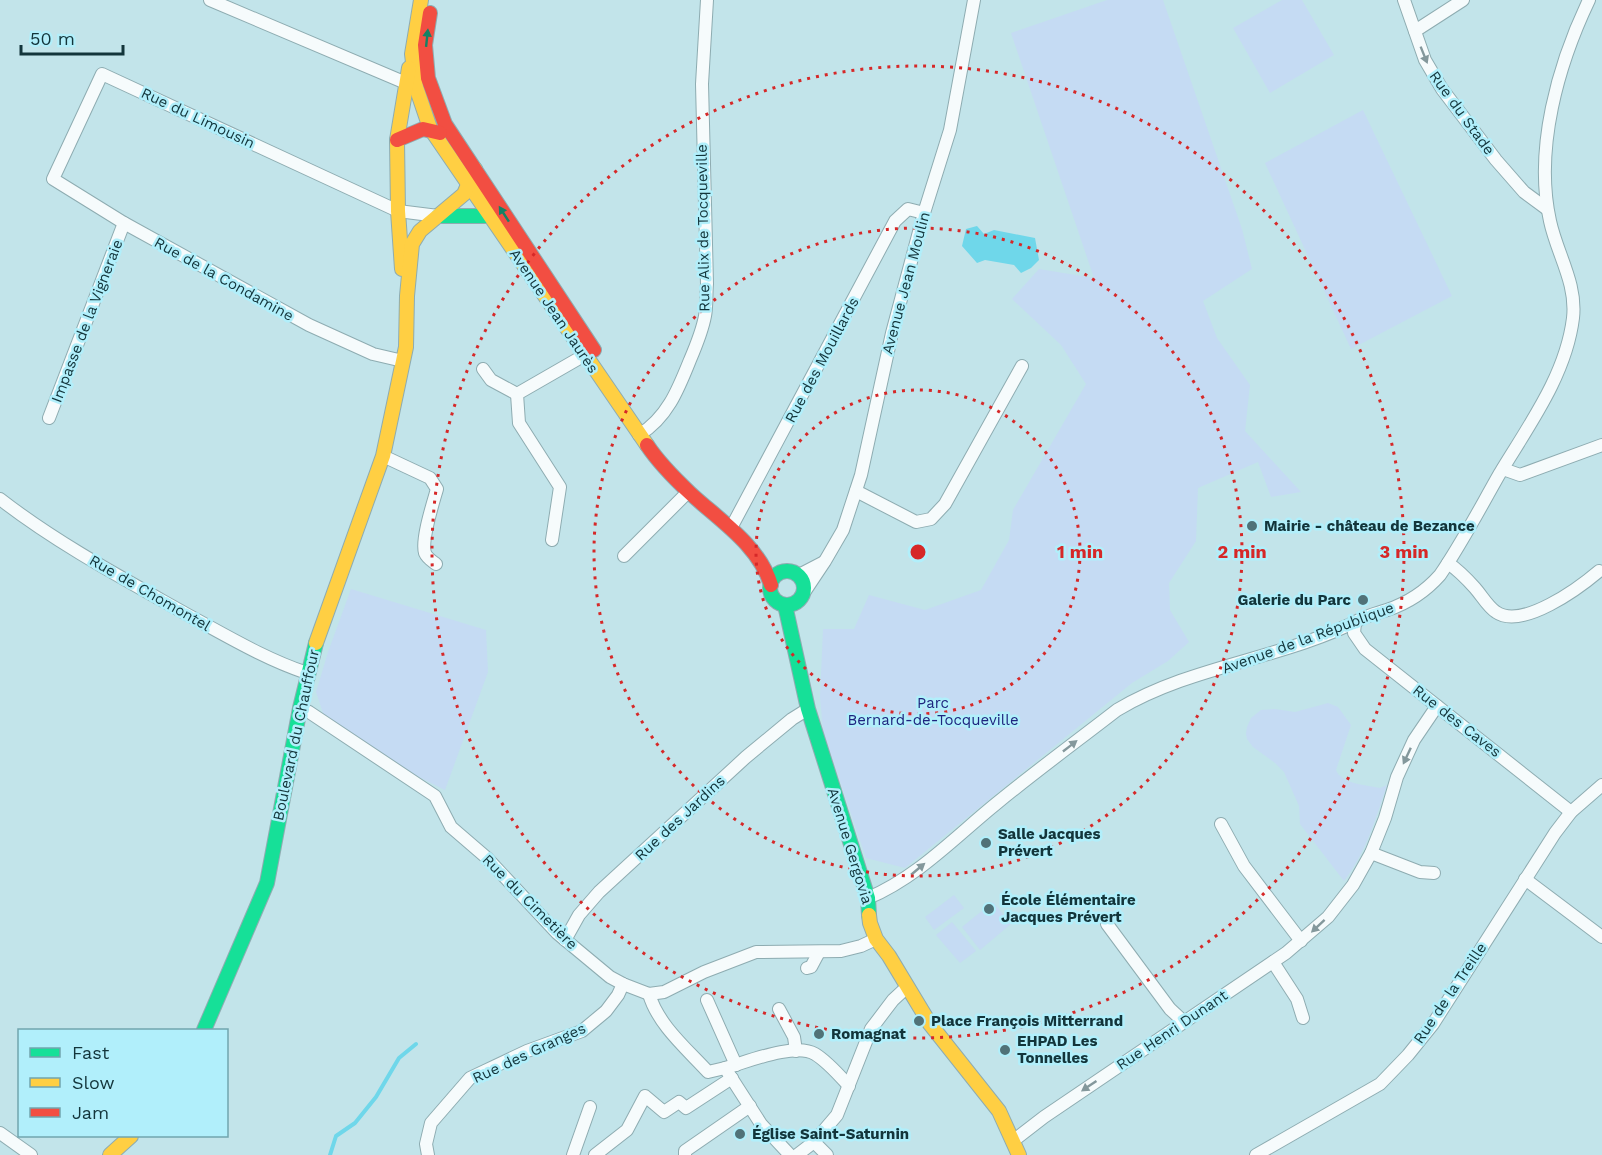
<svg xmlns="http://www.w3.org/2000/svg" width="1602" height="1155" viewBox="0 0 1602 1155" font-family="'Work Sans',sans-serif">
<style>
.green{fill:#c5dbf3}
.water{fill:#6fd7ea}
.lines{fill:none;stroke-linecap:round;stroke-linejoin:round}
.stream{stroke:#6fd7ea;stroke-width:4}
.street-casing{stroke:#8eacb1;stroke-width:14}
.fast-casing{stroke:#8eacb1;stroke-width:16}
.slow-casing{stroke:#8eacb1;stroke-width:16}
.jam-casing{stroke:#8eacb1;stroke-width:16}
.street{stroke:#f6fbfc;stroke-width:12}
.fast{stroke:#16e098;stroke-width:14}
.slow{stroke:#ffcf43;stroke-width:14}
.jam{stroke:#f24e42;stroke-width:14}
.oneway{fill:#148265}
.oneway2{fill:#84989c}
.ring{fill:none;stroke:#d62828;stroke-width:3;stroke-dasharray:3 6}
.poi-dot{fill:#507278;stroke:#b1effb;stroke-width:2}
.labels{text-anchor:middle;stroke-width:5;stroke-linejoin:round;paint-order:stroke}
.street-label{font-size:15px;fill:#13353b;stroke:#b1effb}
.poi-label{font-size:15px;font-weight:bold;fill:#13353b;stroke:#b1effb;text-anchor:start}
.park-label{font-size:15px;fill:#1e247e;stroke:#b1effb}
.centre{fill:#d62828;stroke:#b1effb;stroke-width:3}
.ring-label{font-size:18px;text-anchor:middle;font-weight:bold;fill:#d62828;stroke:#b1effb;stroke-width:5;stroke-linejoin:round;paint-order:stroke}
</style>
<rect width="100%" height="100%" fill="#c2e4ea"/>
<g class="green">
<polygon points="1107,0 1163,0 1242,229 1252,269 1203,301 1217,338 1250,385 1245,431 1301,492 1271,497 1258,462 1198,488 1196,541 1169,583 1170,610 1189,642 1168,661 1132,683 905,868 866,858 823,731 820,697 823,629 854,629 869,595 925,610 981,590 1009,540 1013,510 1086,384 1061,345 1012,299 1039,269 1094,278 1011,33"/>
<polygon points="1282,0 1302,0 1334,55 1270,93 1233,28"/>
<polygon points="1363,110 1452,296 1351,349 1265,163"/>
<polygon points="351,589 486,630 488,672 445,790 393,764 324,716 316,692 328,652"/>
<path d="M1328,703L1338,707L1351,725L1336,770C1341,784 1367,785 1380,788L1387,785C1376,818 1366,853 1344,881L1300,824L1299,806L1284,772L1275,763L1253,747L1247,739L1246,734L1247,727L1251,718L1261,710L1275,709L1295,712Z"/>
<polygon points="954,895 964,908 934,930 925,917"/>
<polygon points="993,902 1011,924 980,950 962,927"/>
<polygon points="952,922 976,951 960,963 936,935"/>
</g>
<polygon class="water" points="977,226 984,234 994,230 1035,238 1039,260 1031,268 1021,273 1014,265 985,260 977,263 962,246 966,229"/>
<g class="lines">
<polyline class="stream" points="330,1155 336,1136 355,1123 376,1097 399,1058 416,1044"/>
<defs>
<g id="street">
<polyline points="210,0 413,86"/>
<polyline points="1404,0 1425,60 1442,89 1496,160 1524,192 1547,209"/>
<polyline points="1415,31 1463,0"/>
<polyline points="403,361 373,354 309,325 124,223 53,179 102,74 398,211 438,216"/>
<polyline points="483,369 491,380 517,394"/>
<polyline points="49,418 124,223"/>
<path d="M639,435C667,418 678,390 690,360C696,346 702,332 705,316C707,306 706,294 707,284L702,84L707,0"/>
<path d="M383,456L430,478L437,489C433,503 421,540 425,553C427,558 432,561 436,564"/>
<polyline points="1503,469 1520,475 1602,445"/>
<polyline points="856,491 916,522 931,519 945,504 1022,366"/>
<path d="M0,499C58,544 124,579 188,615C227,636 265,659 307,673"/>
<polyline points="731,528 895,221 908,209 924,213"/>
<polyline points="552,540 560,487 519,423 517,394 590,352"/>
<polyline points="624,556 688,492"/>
<path d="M1448,563C1458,570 1467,579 1475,588C1482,596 1488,607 1496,612C1522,630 1579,588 1599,571"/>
<polyline points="799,575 824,562"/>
<polyline points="805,591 825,561 843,530 861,475 892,333 924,213 950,130 974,0"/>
<polyline points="1355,623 1354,633 1365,649 1571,812"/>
<polyline points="300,708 309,712 435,796 451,827 487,858 557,933 610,977 623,984 649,994 664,992 704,972 756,952 841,951 861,946 876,939"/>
<polyline points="1221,824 1244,866 1301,941"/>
<polyline points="1371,853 1420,872 1434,873"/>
<polyline points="1525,879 1602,937"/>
<path d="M868,898C918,877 956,836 997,803C1036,771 1077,741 1117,710C1192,665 1284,659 1361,619C1369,615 1378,613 1387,610C1408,603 1425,592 1440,575C1462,543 1480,508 1500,473C1529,425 1566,375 1573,318C1577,283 1557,254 1550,221C1534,149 1558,65 1589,0"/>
<polyline points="1107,924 1170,1009 1184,1022"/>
<polyline points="565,940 579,915 599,892 746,757 792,719 808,709"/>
<polyline points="1273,962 1297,999 1303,1018"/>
<polyline points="807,968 811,967 819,952"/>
<path d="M649,994C658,1025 687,1049 708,1072L725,1068L761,1124L790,1155"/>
<polyline points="707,1000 736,1065"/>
<polyline points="779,1009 794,1037 796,1051"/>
<path d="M725,1068C747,1062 795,1042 815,1054C828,1062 839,1075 849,1086"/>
<polyline points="0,1133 31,1155"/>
<polyline points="1013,1141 1044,1117 1286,953 1328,917 1353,885 1371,853 1385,818 1397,777 1414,740 1437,706"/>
<polyline points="814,1142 827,1155"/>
<polyline points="428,1155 426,1144 431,1123 470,1078 527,1051 582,1031 606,1011 618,995 623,984"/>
<polyline points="573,1155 590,1107"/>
<polyline points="595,1155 627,1130 645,1096 664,1112 679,1102 686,1108 732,1078"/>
<polyline points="685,1155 685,1151 750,1106"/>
<polyline points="797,1155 814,1142 837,1115 871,1029 893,1000 907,987"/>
<polyline points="1256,1155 1380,1084 1408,1055 1433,1024 1555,833 1571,812 1602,785"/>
</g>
<g id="fast">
<polyline points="438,216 489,216"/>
<circle cx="787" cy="588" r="17"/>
<polyline points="785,605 808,709 868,898 869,915"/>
<polyline points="204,1030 267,883 300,708 316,643"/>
</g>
<g id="slow">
<polyline points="421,0 412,54 416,87 430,128 647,445"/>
<polyline points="402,269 398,211 397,140 409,68"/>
<polyline points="316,643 383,456 406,347 407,296 412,244 420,231 464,194 475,169"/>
<polyline points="869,915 870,923 876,939 889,956 930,1024 999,1111 1019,1155"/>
<polyline points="110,1155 131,1136"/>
</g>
<g id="jam">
<polyline points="430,13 425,45 428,78 445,124 594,350"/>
<polyline points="397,140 423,129 440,133"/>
<path d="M647,445C659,463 674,478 690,493C719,520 759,545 771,585"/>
</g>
</defs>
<use href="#street" class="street-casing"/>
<use href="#fast" class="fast-casing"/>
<use href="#slow" class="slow-casing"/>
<use href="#jam" class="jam-casing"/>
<use href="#street" class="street"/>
<use href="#fast" class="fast"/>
<use href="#slow" class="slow"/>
<use href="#jam" class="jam"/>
</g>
<defs><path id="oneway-solid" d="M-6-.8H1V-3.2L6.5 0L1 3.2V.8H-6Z" transform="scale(1.5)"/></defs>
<g class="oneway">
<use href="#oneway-solid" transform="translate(427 38) rotate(-84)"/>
<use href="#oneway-solid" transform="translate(504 214) rotate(-123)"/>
</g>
<g class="oneway2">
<use href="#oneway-solid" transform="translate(1424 55) rotate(68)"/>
<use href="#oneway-solid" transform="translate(1070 746) rotate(-38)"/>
<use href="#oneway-solid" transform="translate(1407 756) rotate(115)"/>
<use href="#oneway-solid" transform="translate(918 869) rotate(-40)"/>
<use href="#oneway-solid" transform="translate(1318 926) rotate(137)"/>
<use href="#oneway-solid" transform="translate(1089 1086) rotate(146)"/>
</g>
<g class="ring">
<circle cx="918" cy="552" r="162"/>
<circle cx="918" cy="552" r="324"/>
<circle cx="918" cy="552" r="486"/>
</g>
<g class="poi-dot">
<circle cx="1252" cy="526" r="6"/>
<circle cx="1363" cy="600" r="6"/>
<circle cx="986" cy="843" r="6"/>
<circle cx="989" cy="909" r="6"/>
<circle cx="919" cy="1021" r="6"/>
<circle cx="819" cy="1034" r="6"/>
<circle cx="1005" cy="1050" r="6"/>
<circle cx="740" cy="1134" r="6"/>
</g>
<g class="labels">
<g class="street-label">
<text transform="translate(1462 113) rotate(54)" y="5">Rue du Stade</text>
<text transform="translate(198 118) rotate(25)" y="5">Rue du Limousin</text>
<text transform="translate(703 228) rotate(-91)" y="5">Rue Alix de Tocqueville</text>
<text transform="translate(224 279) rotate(29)" y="5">Rue de la Condamine</text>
<text transform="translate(906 283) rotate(-75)" y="5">Avenue Jean Moulin</text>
<text transform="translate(554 311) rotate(56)" y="5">Avenue Jean Jaurès</text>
<text transform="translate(87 321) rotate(-69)" y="5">Impasse de la Vigneraie</text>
<text transform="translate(822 360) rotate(-62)" y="5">Rue des Mouillards</text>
<text transform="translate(150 593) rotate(30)" y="5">Rue de Chomontel</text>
<text transform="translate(1308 638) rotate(-20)" y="5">Avenue de la République</text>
<text transform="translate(1457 721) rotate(38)" y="5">Rue des Caves</text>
<text transform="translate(296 735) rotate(-78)" y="5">Boulevard du Chauffour</text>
<text transform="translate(680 818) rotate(-43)" y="5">Rue des Jardins</text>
<text transform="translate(850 846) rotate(73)" y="5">Avenue Gergovia</text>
<text transform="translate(530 902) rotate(45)" y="5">Rue du Cimetière</text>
<text transform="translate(1450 993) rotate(-56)" y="5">Rue de la Treille</text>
<text transform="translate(1172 1030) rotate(-34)" y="5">Rue Henri Dunant</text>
<text transform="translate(529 1053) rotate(-25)" y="5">Rue des Granges</text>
</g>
<g class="poi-label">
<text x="1264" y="531">Mairie - château de Bezance</text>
<text x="1351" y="605" text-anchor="end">Galerie du Parc</text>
<text x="998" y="839">Salle Jacques<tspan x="998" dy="17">Prévert</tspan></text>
<text x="1001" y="905">École Élémentaire<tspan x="1001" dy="17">Jacques Prévert</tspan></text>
<text x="931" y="1026">Place François Mitterrand</text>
<text x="831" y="1039">Romagnat</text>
<text x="1017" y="1046">EHPAD Les<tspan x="1017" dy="17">Tonnelles</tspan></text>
<text x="752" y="1139">Église Saint-Saturnin</text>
</g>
<g class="park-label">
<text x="933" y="708">Parc<tspan x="933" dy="17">Bernard-de-Tocqueville</tspan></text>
</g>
</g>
<circle cx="918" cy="552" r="9" class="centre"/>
<g class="ring-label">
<text x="1080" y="558">1 min</text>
<text x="1242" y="558">2 min</text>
<text x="1404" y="558">3 min</text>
</g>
<rect x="18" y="1029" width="210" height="108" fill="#b1effb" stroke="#72a5ae" stroke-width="1.5"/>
<rect x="30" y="1048" width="30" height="9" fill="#16e098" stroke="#72a5ae" stroke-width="1.5"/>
<text x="72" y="1059" font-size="18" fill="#13353b">Fast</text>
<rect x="30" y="1078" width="30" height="9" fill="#ffcf43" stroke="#72a5ae" stroke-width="1.5"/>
<text x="72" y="1089" font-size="18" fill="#13353b">Slow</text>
<rect x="30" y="1108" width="30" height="9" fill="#f24e42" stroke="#72a5ae" stroke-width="1.5"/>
<text x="72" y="1119" font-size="18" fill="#13353b">Jam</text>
<path d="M21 45v9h102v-9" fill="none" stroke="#13353b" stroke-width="3"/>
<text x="30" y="45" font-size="18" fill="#13353b" stroke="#b1effb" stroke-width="4.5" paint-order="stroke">50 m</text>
</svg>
